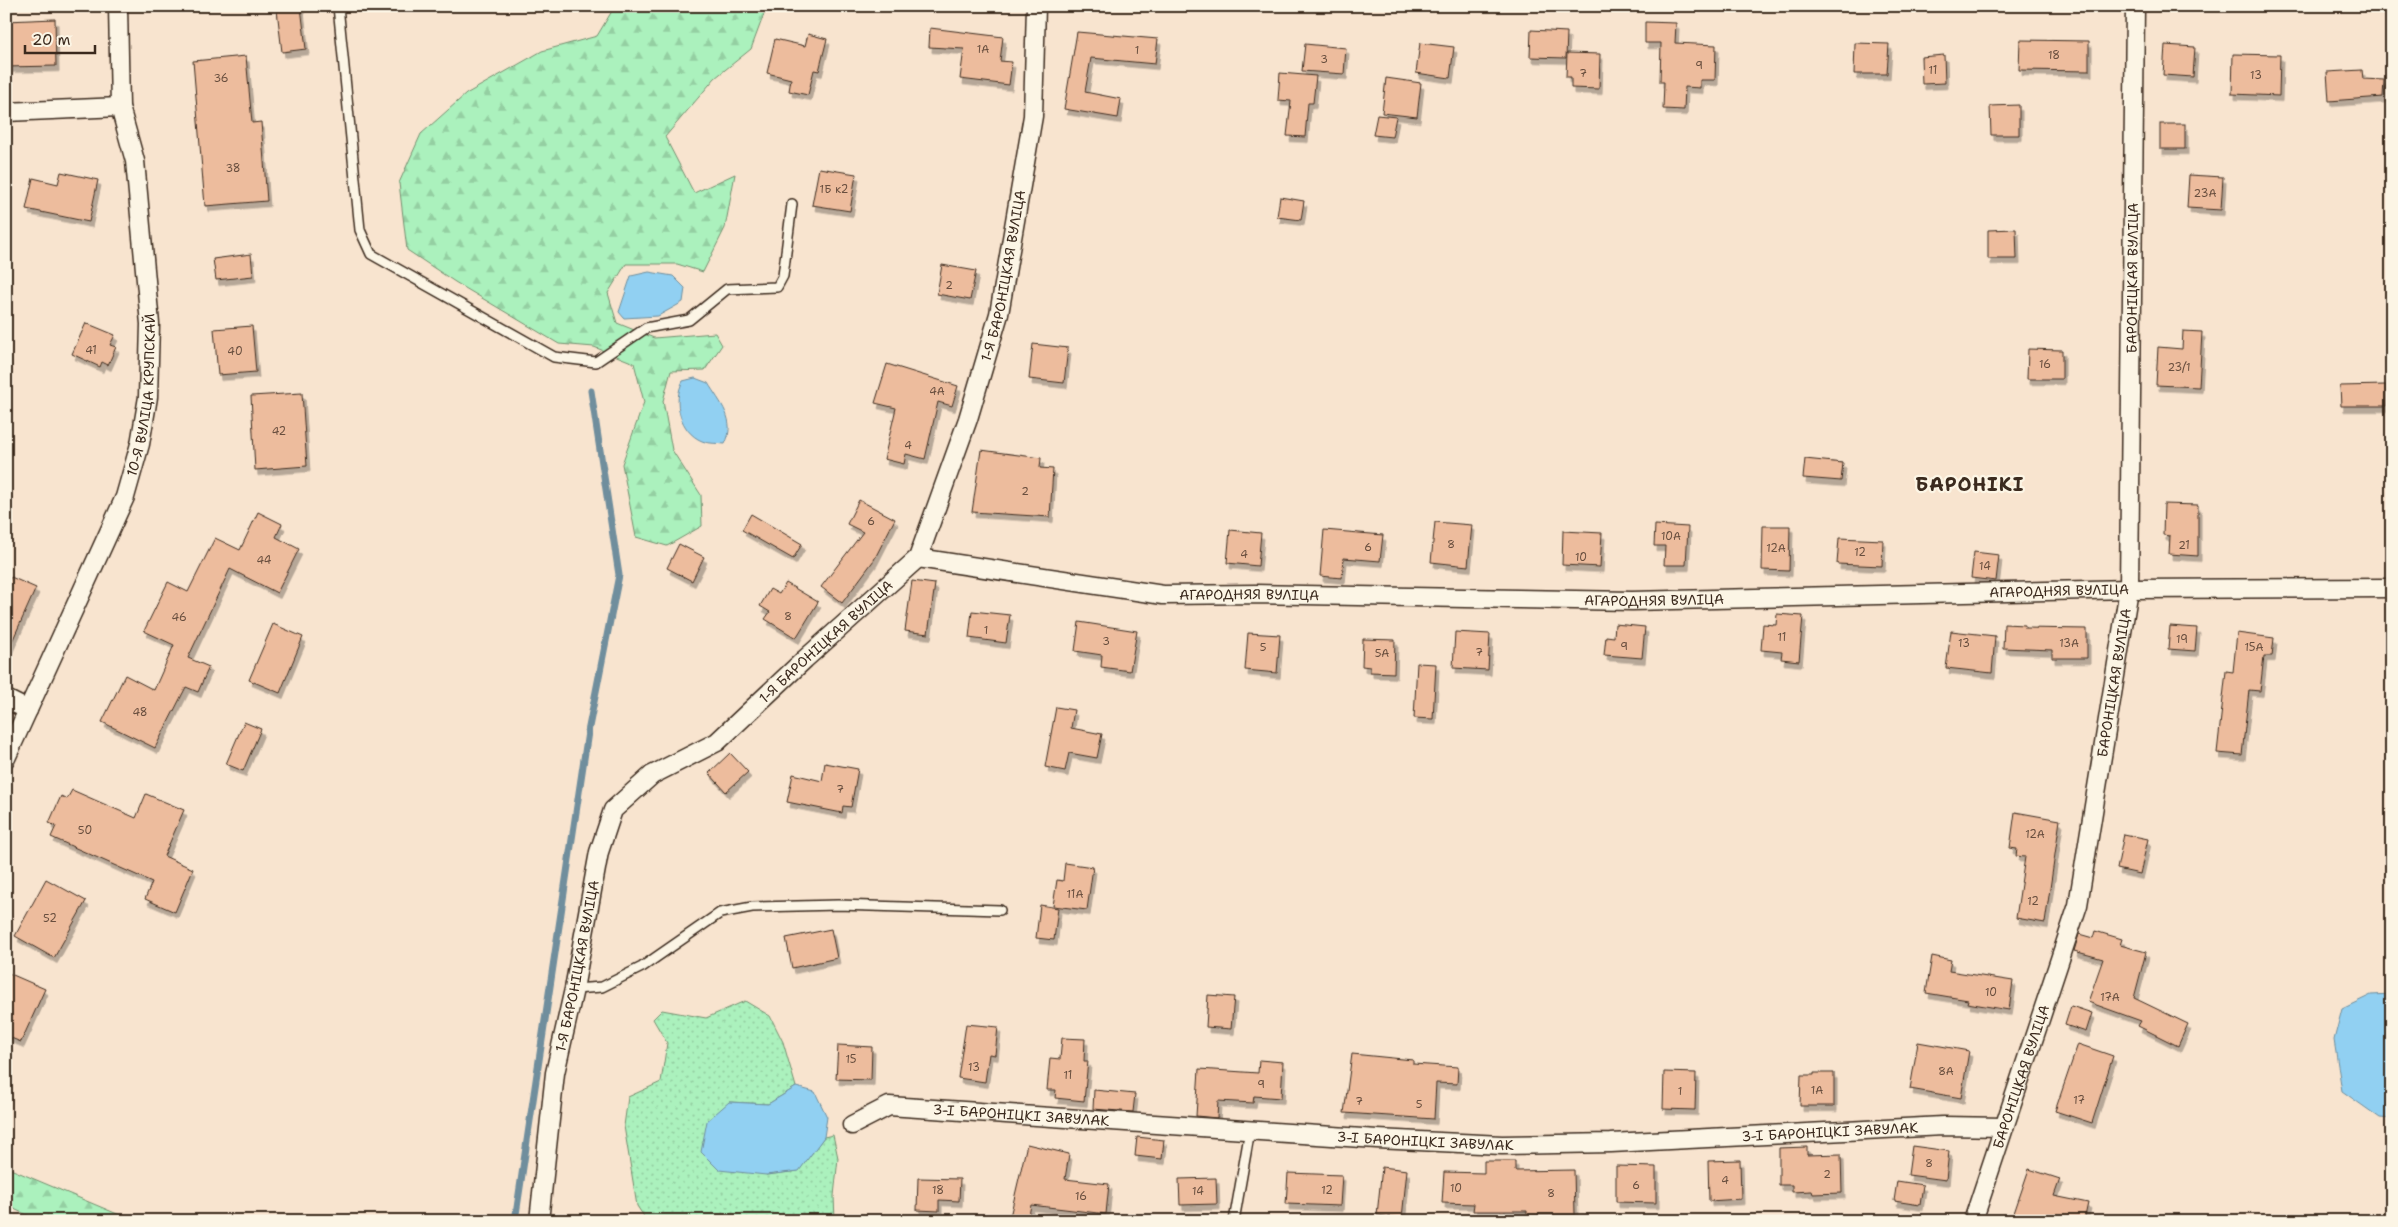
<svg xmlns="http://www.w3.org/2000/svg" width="2398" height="1227" viewBox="0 0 2398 1227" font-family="'Shantell Sans',sans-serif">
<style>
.grass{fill:url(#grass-dots);stroke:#738e6e}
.forest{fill:url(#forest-firs);stroke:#738e6e}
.water{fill:#91d0f2;stroke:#6f8e9d}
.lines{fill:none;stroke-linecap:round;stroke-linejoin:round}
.stream{stroke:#6f8e9d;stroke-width:7}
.building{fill:#edbc9d;stroke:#3b2a1e;filter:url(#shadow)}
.lane-casing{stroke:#3b2a1e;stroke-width:12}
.street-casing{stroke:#3b2a1e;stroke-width:21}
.lane{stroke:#fcf5e5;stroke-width:9}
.street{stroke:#fcf5e5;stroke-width:18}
.labels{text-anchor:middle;stroke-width:4.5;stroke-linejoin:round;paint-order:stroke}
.number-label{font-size:11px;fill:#684e3e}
.street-label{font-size:14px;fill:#3b2a1e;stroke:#fcf5e5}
.district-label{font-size:19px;font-weight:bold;letter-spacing:1px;fill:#3b2a1e;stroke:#fcf5e5}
</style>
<defs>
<pattern id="grass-dots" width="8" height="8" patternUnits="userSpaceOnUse" patternTransform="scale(1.25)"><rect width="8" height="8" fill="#abf1bd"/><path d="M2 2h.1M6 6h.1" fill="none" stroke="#94cfa2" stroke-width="1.8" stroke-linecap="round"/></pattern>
<pattern id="forest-firs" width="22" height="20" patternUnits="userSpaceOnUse" patternTransform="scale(1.25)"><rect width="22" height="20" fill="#abf1bd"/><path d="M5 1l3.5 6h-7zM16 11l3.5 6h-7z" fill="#94cfa2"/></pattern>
<filter id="shadow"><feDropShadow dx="3" dy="5.5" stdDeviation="0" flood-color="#0004"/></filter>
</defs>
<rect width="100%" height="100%" fill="#f8e4cf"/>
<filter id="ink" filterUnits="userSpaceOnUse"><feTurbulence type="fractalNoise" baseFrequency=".02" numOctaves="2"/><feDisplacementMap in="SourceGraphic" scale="10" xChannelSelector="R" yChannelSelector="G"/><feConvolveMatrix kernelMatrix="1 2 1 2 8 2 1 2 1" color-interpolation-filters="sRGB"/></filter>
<g filter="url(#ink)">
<polygon class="grass" points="745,1001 770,1016 783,1042 796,1087 768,1104 729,1102 766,1175 798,1171 824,1137 833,1135 838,1158 834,1196 835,1221 647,1221 637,1206 624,1126 628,1097 661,1082 667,1043 653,1019 662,1010 706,1018"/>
<g class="forest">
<polygon points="615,6 767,6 751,49 715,78 665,137 694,193 735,174 725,228 703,272 677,264 626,264 608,293 617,323 654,338 715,333 722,345 705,370 671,371 663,401 672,450 701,495 702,526 667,546 636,537 622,464 644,402 634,363 594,347 559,344 455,282 407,250 399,183 421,134 466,94 542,51 597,36"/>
<polygon points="8,1168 134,1221 41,1221 16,1210 6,1201"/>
</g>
<g class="water">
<polygon points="649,272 673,276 685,288 683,302 658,316 624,318 619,312 631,276"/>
<path d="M695,378L708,383C720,403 737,420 725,444C718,443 708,444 702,441C680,432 672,401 683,381Z"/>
<polygon points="2392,994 2392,1119 2380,1118 2342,1091 2334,1040 2342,1009 2371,995"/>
<polygon points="796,1087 815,1092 827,1117 824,1137 799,1171 766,1175 719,1170 701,1152 707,1121 729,1102 768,1104"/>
</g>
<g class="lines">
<polyline class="stream" points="515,1221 588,732 619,575 591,391"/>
</g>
<g class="building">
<polygon points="301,7 306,49 282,52 277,10"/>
<polygon points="55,19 56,66 6,67 6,21"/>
<polygon points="1645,22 1676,23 1675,43 1716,45 1715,80 1700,80 1700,88 1685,87 1684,110 1663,109 1664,82 1660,82 1661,43 1645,43"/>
<polygon points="930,28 1003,37 1000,61 1012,62 1009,85 960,79 964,49 929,47"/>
<polygon points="1531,30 1567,32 1566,58 1530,57"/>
<polygon points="1077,32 1158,39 1155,64 1091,58 1085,92 1121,99 1118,118 1064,109"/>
<polygon points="808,34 827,39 819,71 814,70 808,95 789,91 791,79 767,73 775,39 805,46"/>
<polygon points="2020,40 2089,41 2089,71 2019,70"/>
<polygon points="1420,43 1454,47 1450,78 1416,73"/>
<polygon points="1855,43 1889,44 1887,74 1854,74"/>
<polygon points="1305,44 1346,48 1344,74 1302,71"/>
<polygon points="2165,45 2195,47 2193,77 2163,75"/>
<polygon points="1567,53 1600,54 1599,89 1571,88 1571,77 1566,77"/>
<polygon points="2233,54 2280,55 2279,96 2232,94"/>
<polygon points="1944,55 1945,83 1922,84 1921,57"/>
<polygon points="246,56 252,123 261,122 267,201 205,206 193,61"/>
<polygon points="2362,70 2363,79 2384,80 2383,97 2329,101 2327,72"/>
<polygon points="1280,73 1316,76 1313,103 1308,103 1305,137 1287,136 1291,101 1278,100"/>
<polygon points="1386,78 1421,83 1417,117 1382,113"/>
<polygon points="2019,105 2019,135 1991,135 1990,106"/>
<polygon points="1377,115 1396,117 1392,137 1373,135"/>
<rect x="2160" y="124" width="25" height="25"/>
<polygon points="819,168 856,174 850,211 812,205"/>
<polygon points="61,172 98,180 89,222 26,209 33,178 58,184"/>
<polygon points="2189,175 2223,177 2221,210 2187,208"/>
<polygon points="1280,197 1304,201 1301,220 1277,217"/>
<polygon points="2016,229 2017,259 1988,259 1988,230"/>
<polygon points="251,254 253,276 216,280 213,259"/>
<polygon points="942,265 976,271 970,300 937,294"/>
<polygon points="86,323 115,335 110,345 116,347 108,365 102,362 100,367 72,354"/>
<polygon points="252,326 256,372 218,375 214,329"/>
<polygon points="2183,331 2202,332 2199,387 2156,385 2158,347 2182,349"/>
<polygon points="1033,344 1068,348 1064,383 1029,379"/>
<polygon points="2028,349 2062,350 2062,379 2027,379"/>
<polygon points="887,364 958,386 952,406 938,402 925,459 906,454 904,464 884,459 896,408 875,403"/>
<polygon points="2386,385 2386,406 2341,406 2340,386"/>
<polygon points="302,393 307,466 255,470 251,396"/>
<polygon points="981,450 1041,458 1040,468 1053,469 1050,517 972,512"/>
<polygon points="1805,459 1843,463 1841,481 1803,478"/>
<polygon points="859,500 895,519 874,560 842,603 821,587 863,532 847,524"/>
<polygon points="2164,504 2198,505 2198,556 2169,554 2170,536 2163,535"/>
<polygon points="258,512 282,524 276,537 299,549 277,593 230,569 188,658 209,667 198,692 186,687 155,748 102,722 125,675 154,690 174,645 144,631 168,582 188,592 215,538 240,550"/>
<polygon points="751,514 802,544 793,559 742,530"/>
<polygon points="1435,522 1472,525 1468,566 1431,562"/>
<polygon points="1655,525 1688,527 1686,565 1664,565 1665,546 1654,546"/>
<polygon points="1763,526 1790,526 1789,571 1762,570"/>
<polygon points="1230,530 1261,533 1258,566 1227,563"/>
<polygon points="1324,530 1383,535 1380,561 1344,558 1342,578 1320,576"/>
<polygon points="1563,531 1602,533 1600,567 1562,565"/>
<polygon points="1839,538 1883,540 1882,566 1837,564"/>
<polygon points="679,544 704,557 692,581 667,568"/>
<polygon points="1974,552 1999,555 1996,581 1971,578"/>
<polygon points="11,577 36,588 6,655 6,586"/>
<polygon points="912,581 935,584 928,634 905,631"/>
<polygon points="786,583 818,602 796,638 765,619 770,612 760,606 770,589 779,594"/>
<polygon points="972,611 1010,615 1006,643 969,638"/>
<polygon points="1777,614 1803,616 1799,661 1781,659 1782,652 1761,650 1763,624 1776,625"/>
<polygon points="1079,622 1137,631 1130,671 1101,667 1102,655 1075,651"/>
<polygon points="273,624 303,637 280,693 249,680"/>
<polygon points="1615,624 1645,627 1642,658 1604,655 1606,636 1614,637"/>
<polygon points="2004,624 2025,625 2025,628 2087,629 2087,658 2052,658 2052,650 2003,648"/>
<polygon points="2170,626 2197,628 2195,651 2168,649"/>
<polygon points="1951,631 1995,636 1992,673 1946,668"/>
<polygon points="1455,632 1490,634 1488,670 1453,668"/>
<polygon points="1248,633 1280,635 1277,673 1245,670"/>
<polygon points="2237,633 2274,638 2272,656 2264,656 2260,691 2249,690 2242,755 2217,753 2226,671 2233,672"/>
<polygon points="1363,639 1395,640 1394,673 1370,672 1370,667 1362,666"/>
<polygon points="1417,663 1436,664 1433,719 1414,718"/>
<polygon points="1056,707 1074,710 1071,728 1102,734 1097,758 1069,753 1065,771 1045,767"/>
<polygon points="244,722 261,729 243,771 226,764"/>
<polygon points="730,753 748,772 726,792 709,773"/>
<polygon points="825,763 858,769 851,807 843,806 842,813 787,802 793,774 822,781"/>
<polygon points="72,790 136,818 146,794 184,810 164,856 193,869 175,912 145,899 152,882 51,837 56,826 49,823 61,796 67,799"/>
<polygon points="2015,812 2060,820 2045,923 2016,918 2025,857 2016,856 2017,849 2010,848"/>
<polygon points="2124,834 2148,839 2140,874 2117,869"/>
<polygon points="1065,863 1093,867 1087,910 1053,906 1057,880 1063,881"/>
<polygon points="46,879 86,901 54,958 15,936"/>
<polygon points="1040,905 1058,908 1054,940 1036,938"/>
<polygon points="831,929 837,958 792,968 786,938"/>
<polygon points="2095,931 2122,939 2120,945 2146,952 2134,998 2188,1024 2178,1046 2138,1026 2141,1021 2088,1002 2103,959 2074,951 2079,934 2093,938"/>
<polygon points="1932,956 1951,960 1949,971 2013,981 2009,1010 1967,1003 1968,1000 1926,993"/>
<polygon points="6,972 45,989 21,1042 6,1036"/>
<polygon points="1208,995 1234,997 1231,1029 1206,1027"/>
<polygon points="2071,1006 2092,1013 2086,1032 2065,1025"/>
<polygon points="966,1024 998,1027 995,1055 989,1054 985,1082 958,1078"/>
<polygon points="1062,1038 1085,1039 1084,1061 1088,1061 1084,1101 1055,1098 1056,1090 1047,1090 1050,1058 1060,1059"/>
<polygon points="1918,1042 1969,1051 1961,1098 1910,1089"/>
<polygon points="2078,1044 2113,1056 2092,1123 2055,1111"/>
<polygon points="838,1045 872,1047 871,1080 836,1079"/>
<polygon points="1352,1054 1413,1060 1413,1064 1458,1067 1457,1084 1436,1083 1434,1119 1344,1113"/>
<polygon points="1259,1060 1283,1062 1281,1098 1254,1096 1253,1103 1218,1101 1217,1118 1196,1116 1199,1069 1258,1073"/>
<polygon points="1664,1072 1696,1073 1695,1110 1663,1109"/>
<polygon points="1814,1073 1834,1073 1834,1106 1800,1106 1801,1075 1814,1075"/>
<polygon points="1094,1090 1135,1094 1133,1112 1093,1109"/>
<polygon points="1137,1137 1164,1140 1162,1159 1135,1156"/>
<polygon points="1027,1144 1069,1154 1065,1179 1109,1184 1106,1214 1031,1205 1028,1221 1009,1221"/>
<polygon points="1912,1146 1949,1151 1946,1180 1908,1175"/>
<polygon points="1807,1147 1807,1155 1841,1154 1842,1193 1813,1194 1812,1191 1792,1192 1792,1185 1779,1185 1779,1148"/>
<polygon points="1740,1160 1741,1199 1709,1201 1708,1161"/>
<polygon points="1484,1161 1515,1161 1515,1171 1574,1170 1575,1215 1527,1215 1527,1211 1473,1211 1474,1204 1442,1203 1444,1172 1484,1173"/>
<polygon points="1616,1166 1656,1167 1656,1203 1616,1202"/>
<polygon points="1382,1167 1407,1170 1402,1218 1377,1215"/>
<polygon points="2029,1169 2060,1179 2054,1196 2088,1203 2084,1221 2027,1221 2013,1216"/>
<polygon points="1288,1173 1342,1175 1340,1206 1286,1204"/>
<polygon points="918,1178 960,1179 959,1201 939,1200 939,1211 917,1210"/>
<polygon points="1216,1178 1217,1204 1180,1205 1179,1179"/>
<polygon points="1897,1181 1923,1185 1920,1205 1894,1201"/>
</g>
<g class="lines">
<defs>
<g id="lane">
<polyline points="338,6 360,230 371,254 554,357 596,362 646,328 689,320 727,289 777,287 783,276 792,204"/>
<polyline points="574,989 602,987 642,967 720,913 752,907 838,905 1000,910"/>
<polyline points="1234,1221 1250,1130"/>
</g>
<g id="street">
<polyline points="6,112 120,107"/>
<path id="s1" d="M918,558L1163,595L1256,594L1632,601L2129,589L2392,588"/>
<polyline points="6,699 28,710"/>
<path id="s2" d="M6,758L125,497L140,444L148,397L150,324L135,161L120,107L118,6"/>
<path id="s3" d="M852,1125L889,1106L1377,1139L1502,1145L1611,1143L1943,1126L2004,1127"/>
<path id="s4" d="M539,1221L555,1073L574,989L599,852L613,810L652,775L717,742L805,659L918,558L968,419L999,314L1033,116L1036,6"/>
<path id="s5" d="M1973,1221L2078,905L2129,589L2135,6"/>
</g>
</defs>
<use href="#lane" class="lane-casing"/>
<use href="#street" class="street-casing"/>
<use href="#lane" class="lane"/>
<use href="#street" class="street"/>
</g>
</g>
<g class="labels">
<g class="number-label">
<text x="983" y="53">1А</text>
<text x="1137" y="54">1</text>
<text x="2054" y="59">18</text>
<text x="1324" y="63">3</text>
<text x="1699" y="69">9</text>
<text x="1933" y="74">11</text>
<text x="1583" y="77">7</text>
<text x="2256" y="79">13</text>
<text x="221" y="82">36</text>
<text x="233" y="172">38</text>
<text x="834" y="193">1Б к2</text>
<text x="2205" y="197">23А</text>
<text x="949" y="289">2</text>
<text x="91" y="354">41</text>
<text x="235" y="355">40</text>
<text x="2045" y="368">16</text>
<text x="2179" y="371">23/1</text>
<text x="937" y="395">4А</text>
<text x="279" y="435">42</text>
<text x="908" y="449">4</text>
<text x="1025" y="495">2</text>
<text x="871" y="525">6</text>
<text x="1671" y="540">10А</text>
<text x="1451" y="548">8</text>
<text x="2184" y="549">21</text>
<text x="1368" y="551">6</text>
<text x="1776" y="552">12А</text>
<text x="1860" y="556">12</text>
<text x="1244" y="558">4</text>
<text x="1581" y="561">10</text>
<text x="264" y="564">44</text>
<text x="1985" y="570">14</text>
<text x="788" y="620">8</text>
<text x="179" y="621">46</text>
<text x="986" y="634">1</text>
<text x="1782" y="641">11</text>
<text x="2182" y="643">19</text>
<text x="1106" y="645">3</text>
<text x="1964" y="647">13</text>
<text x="2069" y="647">13А</text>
<text x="1624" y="650">9</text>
<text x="1263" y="651">5</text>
<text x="2254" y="651">15А</text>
<text x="1479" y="656">7</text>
<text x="1382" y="657">5А</text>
<text x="140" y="716">48</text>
<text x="840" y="793">7</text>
<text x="85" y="834">50</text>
<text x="2035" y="838">12А</text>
<text x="1075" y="898">11А</text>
<text x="2033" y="905">12</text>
<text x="50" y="922">52</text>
<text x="1991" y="996">10</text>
<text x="2110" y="1001">17А</text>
<text x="851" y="1063">15</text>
<text x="974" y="1071">13</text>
<text x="1946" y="1075">8А</text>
<text x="1068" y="1079">11</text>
<text x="1261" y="1088">9</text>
<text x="1817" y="1094">1А</text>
<text x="1680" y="1095">1</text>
<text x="2079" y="1104">17</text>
<text x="1359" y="1105">7</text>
<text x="1419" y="1108">5</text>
<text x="1929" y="1167">8</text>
<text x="1827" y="1178">2</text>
<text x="1725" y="1184">4</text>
<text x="1636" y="1189">6</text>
<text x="1456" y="1192">10</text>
<text x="938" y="1194">18</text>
<text x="1327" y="1194">12</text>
<text x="1198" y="1195">14</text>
<text x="1551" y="1197">8</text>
<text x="1081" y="1200">16</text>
</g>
<g class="street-label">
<text dy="5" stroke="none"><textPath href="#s4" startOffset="1112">1-Я БАРОНІЦКАЯ ВУЛІЦА</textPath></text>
<text dy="5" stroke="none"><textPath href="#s5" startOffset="964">БАРОНІЦКАЯ ВУЛІЦА</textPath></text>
<text dy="5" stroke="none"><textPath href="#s2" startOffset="391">10-Я ВУЛІЦА КРУПСКАЙ</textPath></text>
<text dy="5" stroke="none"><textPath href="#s1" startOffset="1144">АГАРОДНЯЯ ВУЛІЦА</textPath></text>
<text dy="5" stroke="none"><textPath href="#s1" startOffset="334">АГАРОДНЯЯ ВУЛІЦА</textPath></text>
<text dy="5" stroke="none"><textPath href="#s1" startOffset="739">АГАРОДНЯЯ ВУЛІЦА</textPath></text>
<text dy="5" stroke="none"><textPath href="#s4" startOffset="692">1-Я БАРОНІЦКАЯ ВУЛІЦА</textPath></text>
<text dy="5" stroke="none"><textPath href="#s5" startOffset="558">БАРОНІЦКАЯ ВУЛІЦА</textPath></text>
<text dy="5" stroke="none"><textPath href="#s4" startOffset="258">1-Я БАРОНІЦКАЯ ВУЛІЦА</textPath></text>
<text dy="5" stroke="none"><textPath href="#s5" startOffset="152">БАРОНІЦКАЯ ВУЛІЦА</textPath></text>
<text dy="5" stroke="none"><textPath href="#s3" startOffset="174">3-І БАРОНІЦКІ ЗАВУЛАК</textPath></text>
<text dy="5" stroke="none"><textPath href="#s3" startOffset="984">3-І БАРОНІЦКІ ЗАВУЛАК</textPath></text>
<text dy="5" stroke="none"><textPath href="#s3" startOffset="579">3-І БАРОНІЦКІ ЗАВУЛАК</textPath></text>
</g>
<g class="district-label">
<text x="1970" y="491">БАРОНІКІ</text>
</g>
</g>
<rect width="2398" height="1227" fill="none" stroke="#fcf5e5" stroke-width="25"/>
<rect x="12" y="12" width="2373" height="1202" fill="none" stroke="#3b2a1e" stroke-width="2" filter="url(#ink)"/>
<path d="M25 45v8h70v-8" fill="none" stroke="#3b2a1e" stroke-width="2.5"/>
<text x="32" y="45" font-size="15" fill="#3b2a1e" stroke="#fcf5e5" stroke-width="4" paint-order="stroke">20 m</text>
</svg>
